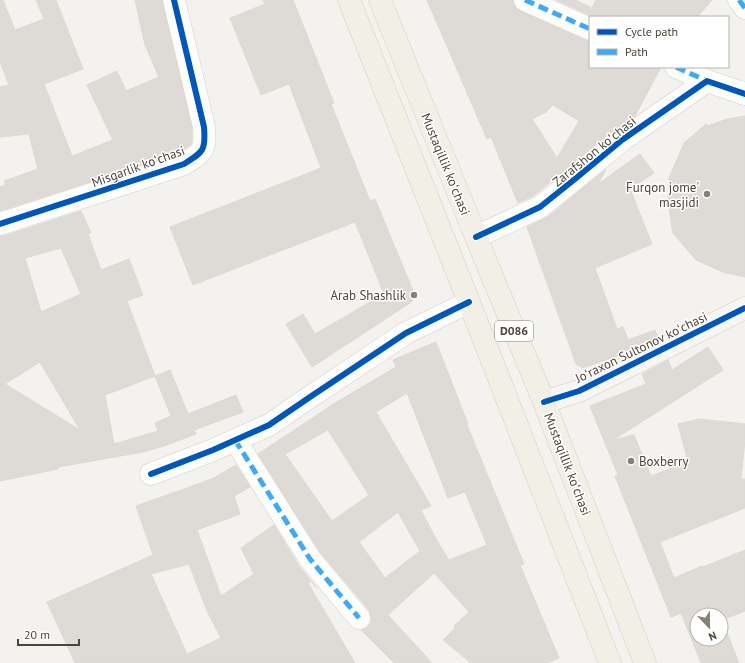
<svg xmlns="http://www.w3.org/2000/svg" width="745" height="663" viewBox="0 0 745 663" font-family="'PT Sans',sans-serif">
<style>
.building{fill:#dedbd6;stroke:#dcd9d4;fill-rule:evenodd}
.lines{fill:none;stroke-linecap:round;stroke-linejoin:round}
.street-casing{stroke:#d2d0cb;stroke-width:23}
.secondary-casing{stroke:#d3cfc5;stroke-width:23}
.primary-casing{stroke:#d6cebb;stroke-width:23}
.street{stroke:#fdfdfc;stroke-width:22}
.secondary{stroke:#f7f6f1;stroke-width:22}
.primary{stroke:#f2efe6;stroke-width:22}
.quiet{stroke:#3fa9f5;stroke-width:5;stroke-dasharray:10 5;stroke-linecap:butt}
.cycleway-casing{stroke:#fff;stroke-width:8}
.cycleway{stroke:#0057b8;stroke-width:6}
.poi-dot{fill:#868178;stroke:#fff;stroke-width:1.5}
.labels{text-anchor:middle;stroke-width:3;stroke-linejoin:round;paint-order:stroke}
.shield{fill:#fff;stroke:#817c74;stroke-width:1}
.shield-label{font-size:12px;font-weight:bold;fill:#4b4439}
.street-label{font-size:13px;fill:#4b4439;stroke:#fff}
.poi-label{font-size:13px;fill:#4b4439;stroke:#fff;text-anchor:end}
</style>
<rect width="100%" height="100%" fill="#f4f2ee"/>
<g class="building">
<polygon points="0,0 3,0 15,30 44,19 36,0 56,0 83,69 44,84 72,156 113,140 87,85 117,71 126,91 159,77 145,45 135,0 162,0 192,129 192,140 191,144 179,153 0,211 0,187 6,185 4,181 38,169 29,134 0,137 0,87 9,85 0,62"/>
<polygon points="263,0 293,0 334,103 331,104 370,201 375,199 414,293 413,300 410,303 312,367 286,324 303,314 315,334 384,294 355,222 193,285 170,227 321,168 289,84 261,95 230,18 265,4"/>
<path d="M427,0H513L515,7L520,11L585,40L590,41V67H661L635,116L614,130L533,196L518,203L491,137L487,139ZM553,105L579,121L557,158L532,119L546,112Z"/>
<polygon points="556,0 575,0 590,7 590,11 596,0 712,0 697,17 594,17"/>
<polygon points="745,116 745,277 723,272 696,260 673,233 668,202 669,178 684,143 706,124 708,126 727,119"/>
<polygon points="640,154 654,173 630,189 652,244 595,268 617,329 623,327 628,340 655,330 658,338 632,351 630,345 632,351 583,368 576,364 527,227 548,217 606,169 598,184"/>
<path d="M81,211L91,233L88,234L101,270L129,259L143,295L127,301L155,376L170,370L188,414L236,395L243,412L194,430L196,434L164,446L143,452L58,467V469L0,481V236H4ZM61,248L81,294L41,312L25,258ZM40,362L80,430L5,384ZM155,376L171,416L155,423L158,431L114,444L105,395Z"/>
<path d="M436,342L468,424L467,425L524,564L520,565L559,658L547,663H471L443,640L455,628L454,626L469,612L434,573L388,615L432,663H394L361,630L367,628L371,623V616L369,610L320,552L258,454L335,403L396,367L393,360ZM407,393L448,498L465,492L487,545L449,560L436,539L421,510L431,506L376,412ZM328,430L369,495L332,521L285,454ZM398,512L420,551L385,578L359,542Z"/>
<path d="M708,347L723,370L613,440L634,435L651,476L688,462L678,424L700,419L745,424V440L741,479H745V508L660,542L674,578L702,566L703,567L745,550V611L722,620L739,663H701L681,613L671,617L615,476L618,475L590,406L646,384L642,374L668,360L672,370ZM697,615H721V639H697Z"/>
<path d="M236,465L250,487L234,496L240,514L197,530L221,596L254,574L241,548L274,525L299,566L317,588L311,581L308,583L355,663H75L47,602L153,555L136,506L212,479ZM189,564L207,611L221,638L187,654L151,574Z"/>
</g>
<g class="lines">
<defs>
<g id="street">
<polyline points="525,0 590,29"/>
<polyline points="739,0 745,8"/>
<polyline points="676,67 707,81"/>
<path d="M0,224L184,164C203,152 206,151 204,127L174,0"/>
<polyline points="476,237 540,207 575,179 622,140 707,81 745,94"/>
<polyline points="235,440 310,559 359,618"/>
<polyline points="151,474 213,450 269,425 310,397 406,333 469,302"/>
</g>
<polyline id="secondary" points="544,402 579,391 745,308"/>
<g id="primary">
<polyline points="349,0 469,302 610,663"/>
<polyline points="380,0 476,237 544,402 645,663"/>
</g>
</defs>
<use href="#street" class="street-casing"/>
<use href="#secondary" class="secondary-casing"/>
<use href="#primary" class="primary-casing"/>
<use href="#street" class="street"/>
<use href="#secondary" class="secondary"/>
<use href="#primary" class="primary"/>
<g class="quiet">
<polyline points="525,0 590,29"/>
<polyline points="739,0 745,8"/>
<polyline points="676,67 707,81"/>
<polyline points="235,440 310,559 359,618"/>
</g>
<defs>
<g id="cycleway">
<path d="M0,224L184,164C203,152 206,151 204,127L174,0"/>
<polyline points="476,237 540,207 575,179 622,140 707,81 745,94"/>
<polyline points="544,402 579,391 745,308"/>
<polyline points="151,474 213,450 269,425 310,397 406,333 469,302"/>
</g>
</defs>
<use href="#cycleway" class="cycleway-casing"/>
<use href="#cycleway" class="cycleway"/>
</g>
<g class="poi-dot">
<circle cx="707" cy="194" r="4"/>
<circle cx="414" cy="295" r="4"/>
<circle cx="631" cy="461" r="4"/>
</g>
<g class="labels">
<rect class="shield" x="495" y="321" width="38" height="20" rx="3"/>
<g class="shield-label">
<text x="514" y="335">D086</text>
</g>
<g class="street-label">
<text transform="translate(594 151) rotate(-39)" y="5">Zarafshon koʻchasi</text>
<text transform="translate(446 164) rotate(68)" y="5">Mustaqillik koʻchasi</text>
<text transform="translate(138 166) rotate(-20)" y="5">Misgarlik koʻchasi</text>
<text transform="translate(641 347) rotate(-26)" y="5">Joʻraxon Sultonov koʻchasi</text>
<text transform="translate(568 464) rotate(69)" y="5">Mustaqillik koʻchasi</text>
</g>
<g class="poi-label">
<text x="699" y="192">Furqon jome'<tspan x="699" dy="15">masjidi</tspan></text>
<text x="406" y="300">Arab Shashlik</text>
<text x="639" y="466" text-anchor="start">Boxberry</text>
</g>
</g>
<rect x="589" y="16" width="140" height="52" fill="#ffffff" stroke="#b7b4b0"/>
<rect x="597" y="29" width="20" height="6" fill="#0057b8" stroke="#b7b4b0"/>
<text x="625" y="36" font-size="12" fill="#4b4439">Cycle path</text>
<rect x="597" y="49" width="20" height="6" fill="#3fa9f5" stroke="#b7b4b0"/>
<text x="625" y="56" font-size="12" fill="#4b4439">Path</text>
<g transform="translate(709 627) rotate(158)"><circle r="19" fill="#ffffff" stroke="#b7b4b0"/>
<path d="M0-3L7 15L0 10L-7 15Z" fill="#868178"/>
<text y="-6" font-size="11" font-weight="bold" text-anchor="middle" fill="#4b4439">N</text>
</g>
<path d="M18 639v6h61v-6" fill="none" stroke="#4b4439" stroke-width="2"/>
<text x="24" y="639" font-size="12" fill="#4b4439" stroke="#ffffff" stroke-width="3" paint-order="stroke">20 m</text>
</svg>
